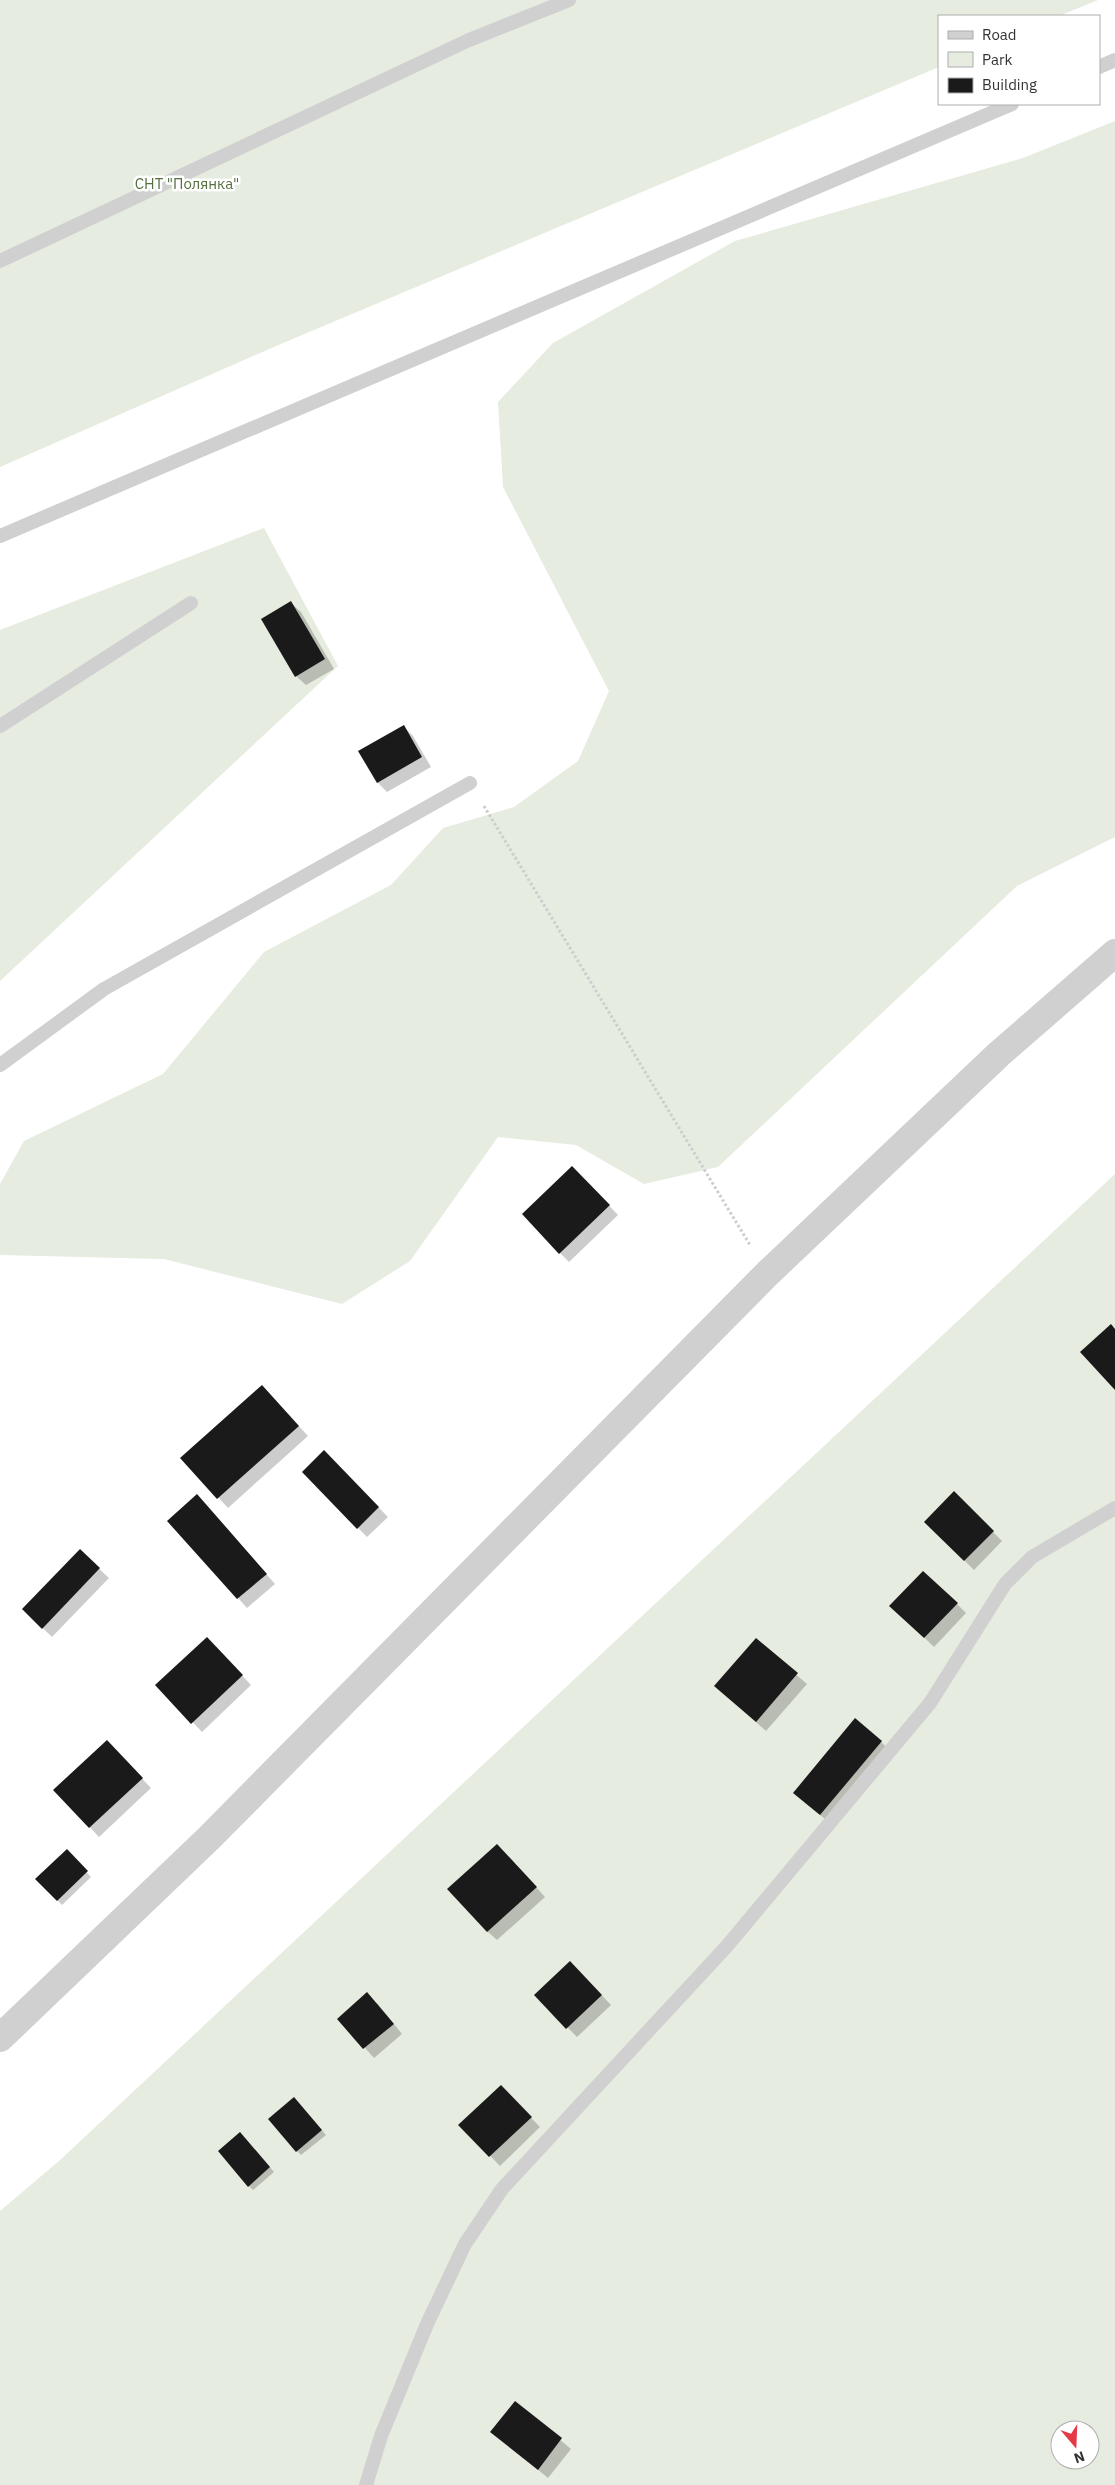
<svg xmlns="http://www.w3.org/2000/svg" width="1115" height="2485" viewBox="0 0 1115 2485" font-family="'IBM Plex Sans',sans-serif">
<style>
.green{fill:#e6ecdf;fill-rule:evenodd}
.shadow{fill:#0003}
.building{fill:#1a1a1a}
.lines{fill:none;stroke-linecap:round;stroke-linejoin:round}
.path{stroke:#cdcdcd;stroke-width:3;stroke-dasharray:2.5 2.5;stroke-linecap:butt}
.service{stroke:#d0d0d0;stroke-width:14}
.tertiary{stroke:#d0d0d0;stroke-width:28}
.labels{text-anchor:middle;stroke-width:5;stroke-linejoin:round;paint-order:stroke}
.park-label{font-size:15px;fill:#56703f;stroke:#fff}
</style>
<rect width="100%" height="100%" fill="#fff"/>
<g class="green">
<polygon points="0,0 1098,0 1059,16 939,16 939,67 276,346 0,467"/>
<polygon points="1115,121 1115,837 1017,886 718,1167 644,1184 576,1145 498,1137 410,1261 342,1304 164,1259 0,1255 0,1184 24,1141 163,1074 264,952 391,885 443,828 514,807 578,761 609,691 503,487 498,402 553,343 735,241 1023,158"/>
<polygon points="264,528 338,666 0,981 0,630"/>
<path d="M1115,1174V2485H0V2211L59,2161ZM1060,2430H1090V2460H1060Z"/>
</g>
<g class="shadow">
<polygon points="291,603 301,612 334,669 306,685 296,676"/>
<polygon points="404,727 413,736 431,767 387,792 378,783 360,751"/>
<polygon points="582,1177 618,1215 569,1262 560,1253"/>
<polygon points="271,1396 308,1436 228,1508 182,1458"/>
<polygon points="324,1452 388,1517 367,1537 304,1472"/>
<polygon points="954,1493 1002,1541 974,1570 926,1522"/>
<polygon points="206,1505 275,1584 247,1608 169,1521"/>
<polygon points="80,1551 109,1578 52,1637 23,1609"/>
<polygon points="957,1604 966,1613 934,1647 901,1615"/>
<polygon points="756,1640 807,1684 766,1731 716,1686"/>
<polygon points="216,1648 251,1685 202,1732 157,1685"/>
<polygon points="881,1742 891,1751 830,1823 804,1802"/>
<polygon points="116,1751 151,1788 99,1837 55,1790"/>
<polygon points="67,1851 91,1877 62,1905 37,1879"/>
<polygon points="507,1855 545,1897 497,1940 487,1931"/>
<polygon points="570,1962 611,2005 577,2037 536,1995"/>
<polygon points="377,2003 402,2034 374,2058 339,2019"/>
<polygon points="500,2086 540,2127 500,2166 460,2125"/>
<polygon points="298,2103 326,2135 301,2155 297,2151"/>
<polygon points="245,2138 274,2172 253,2190 249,2186"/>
<polygon points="515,2402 571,2449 548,2478 492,2432"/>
</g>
<g class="building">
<polygon points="291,601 325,659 295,677 261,619"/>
<polygon points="404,725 422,757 377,783 358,751"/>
<polygon points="572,1166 610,1205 559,1254 522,1214"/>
<polygon points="1111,1324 1115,1329 1115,1390 1080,1352"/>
<polygon points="262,1385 299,1426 217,1499 180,1458"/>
<polygon points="324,1450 379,1507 357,1529 302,1472"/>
<polygon points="954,1491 994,1531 964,1561 924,1522"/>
<polygon points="197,1494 267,1574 237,1599 167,1521"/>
<polygon points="80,1549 100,1568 42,1629 22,1609"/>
<polygon points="923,1571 958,1603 924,1638 889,1606"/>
<polygon points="207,1637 243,1675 191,1724 155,1685"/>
<polygon points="756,1638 798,1673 756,1722 714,1686"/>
<polygon points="855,1718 882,1741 820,1815 793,1793"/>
<polygon points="107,1740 143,1778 89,1828 53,1790"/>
<polygon points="497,1844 537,1887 487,1932 447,1889"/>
<polygon points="67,1849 88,1871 57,1901 35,1879"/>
<polygon points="570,1961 602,1995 566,2029 534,1995"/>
<polygon points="367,1992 394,2024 363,2049 337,2019"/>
<polygon points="501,2085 532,2117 489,2157 458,2125"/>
<polygon points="294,2097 322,2130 296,2152 268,2119"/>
<polygon points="240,2132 270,2167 248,2187 218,2151"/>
<polygon points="515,2401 562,2438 538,2470 490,2432"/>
</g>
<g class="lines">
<polyline class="path" points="484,806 750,1245"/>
<g class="service">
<polyline points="1099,67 1115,60"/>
<polyline points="0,261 469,40 569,0"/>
<polyline points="0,536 1012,104"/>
<polyline points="0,726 191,603"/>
<polyline points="0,1065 104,989 470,783"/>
<polyline points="366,2485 381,2436 427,2324 465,2244 502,2189 727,1946 930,1703 1005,1584 1032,1557 1115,1508"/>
</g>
<polyline class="tertiary" points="0,2038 209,1838 768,1273 999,1054 1115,953"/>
</g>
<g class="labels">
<g class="park-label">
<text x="187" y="189">СНТ "Полянка"</text>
</g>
</g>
<rect x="938" y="15" width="162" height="90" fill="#ffffff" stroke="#adadad"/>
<rect x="948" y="31" width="25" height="8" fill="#d0d0d0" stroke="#adadad"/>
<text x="982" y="40" font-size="15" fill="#333333">Road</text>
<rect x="948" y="52" width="25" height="15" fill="#e6ecdf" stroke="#adadad"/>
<text x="982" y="65" font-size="15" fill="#333333">Park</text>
<rect x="948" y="78" width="25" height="15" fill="#1a1a1a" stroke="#adadad"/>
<text x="982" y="90" font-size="15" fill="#333333">Building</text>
<g transform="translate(1075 2445) rotate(161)"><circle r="24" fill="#ffffff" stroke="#adadad"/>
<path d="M0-4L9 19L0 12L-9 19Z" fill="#e63946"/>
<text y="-8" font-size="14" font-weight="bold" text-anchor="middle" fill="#333333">N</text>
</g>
</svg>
